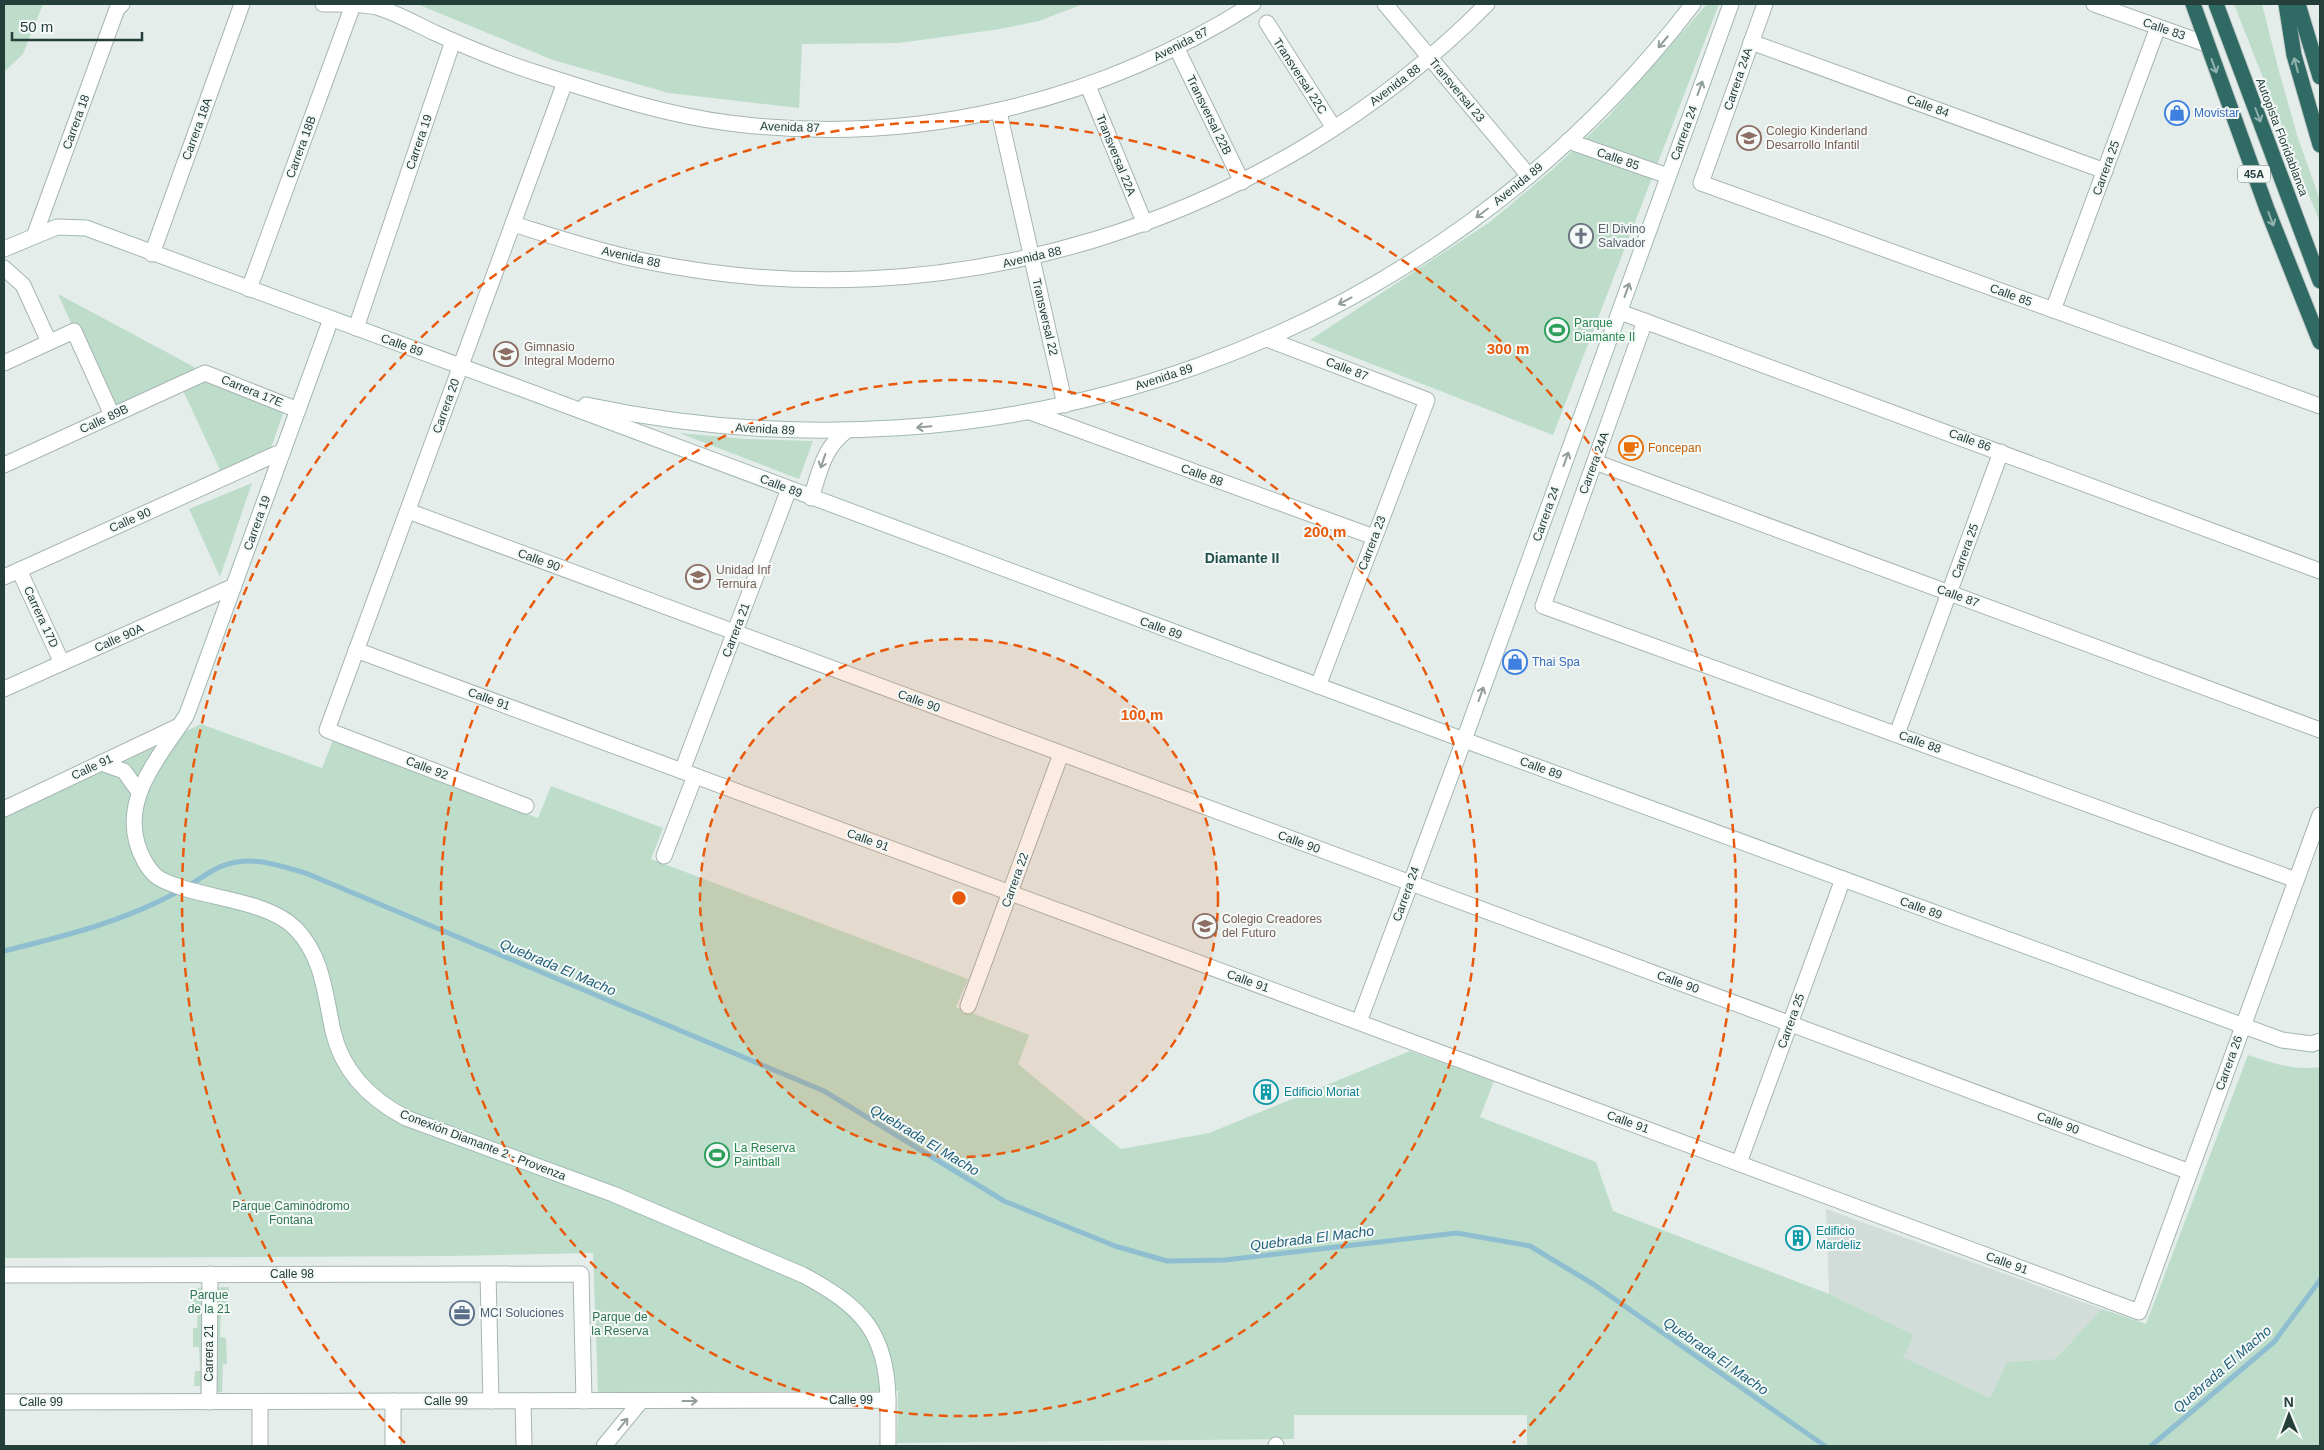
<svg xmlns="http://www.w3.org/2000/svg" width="2324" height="1450" viewBox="0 0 2324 1450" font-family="Arial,sans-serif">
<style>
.built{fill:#d2ddd9}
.green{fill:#bdddca}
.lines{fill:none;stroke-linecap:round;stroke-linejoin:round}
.stream{stroke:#8ebed0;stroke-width:5}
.street-casing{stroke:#a7b5b2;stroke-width:17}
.secondary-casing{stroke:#a2b8b3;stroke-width:17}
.highway-casing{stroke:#c2c9c8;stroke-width:17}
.street{stroke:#fff;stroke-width:15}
.secondary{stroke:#fff;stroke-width:15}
.highway{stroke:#306a65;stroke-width:15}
.oneway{stroke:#929e9c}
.oneway2{stroke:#92b2ae}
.ring{fill:none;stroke:#e8590c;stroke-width:2.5;stroke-dasharray:9 6}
.labels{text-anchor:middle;stroke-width:4;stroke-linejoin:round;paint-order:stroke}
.shield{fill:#f4f9f8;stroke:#627673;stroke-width:1}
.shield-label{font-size:11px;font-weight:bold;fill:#243e3a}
.street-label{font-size:12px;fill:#243e3a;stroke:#f4f9f8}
.shop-label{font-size:12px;fill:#366cbe;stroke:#f4f9f8;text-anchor:start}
.education-label{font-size:12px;fill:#785e54;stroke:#f4f9f8;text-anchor:start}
.worship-label{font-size:12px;fill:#5b616d;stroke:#f4f9f8;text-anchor:start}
.leisure-label{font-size:12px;fill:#27864d;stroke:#f4f9f8;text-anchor:start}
.food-label{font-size:12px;fill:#c56008;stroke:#f4f9f8;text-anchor:start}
.culture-label{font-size:12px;fill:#0d838f;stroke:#f4f9f8;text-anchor:start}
.park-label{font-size:12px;fill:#2f7452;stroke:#f4f9f8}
.service-label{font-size:12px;fill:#4e5e75;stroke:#f4f9f8;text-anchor:start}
.neighbourhood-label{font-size:14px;font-weight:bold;fill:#20504a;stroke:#f4f9f8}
.water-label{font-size:14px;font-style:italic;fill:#1f5f79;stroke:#f4f9f8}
.centre{fill:#e8590c;stroke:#f4f9f8;stroke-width:2.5}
.ring-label{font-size:15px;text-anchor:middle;font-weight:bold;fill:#e8590c;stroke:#f4f9f8;stroke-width:4;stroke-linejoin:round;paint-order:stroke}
</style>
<rect width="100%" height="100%" fill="#e4edea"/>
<polygon class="built" points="1826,1209 2102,1309 2055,1359 2007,1362 1990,1398 1903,1357 1913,1335 1829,1294"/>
<g class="green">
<polygon points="4,4 43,4 23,54 4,72"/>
<polygon points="417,4 1083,4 1039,21 1000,29 899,43 802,44 799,108 669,93 553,60"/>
<polygon points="1707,4 1719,4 1553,435 1310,340 1490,222 1552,170 1609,116"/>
<polygon points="2234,4 2262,4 2280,75 2297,135 2320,200 2320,223"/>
<polygon points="58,294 196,368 110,410"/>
<polygon points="205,373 286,405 270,451 221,472 180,384"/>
<polygon points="679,433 747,439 813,441 799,479"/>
<polygon points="252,483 220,577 189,509"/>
<path d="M201,724L322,768L333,740L538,818L551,786L663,828L651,859L968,979L956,1007L1029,1035L1018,1064L1121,1149L1209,1133L1410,1051L1494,1081L1480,1117L1596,1162L1613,1211L1829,1294L1914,1335L1903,1357L1990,1398L2007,1362L2055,1359L2102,1309L2146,1324L2248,1055C2272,1063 2294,1071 2320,1067V1446H1527V1415H1294V1439L897,1443L898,1391L598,1392L593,1253L452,1256L4,1258V818Z"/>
<polygon points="229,1287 227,1309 221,1312 220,1337 226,1338 227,1364 223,1364 222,1392 201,1393 200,1386 194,1386 195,1371 200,1371 199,1347 193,1347 193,1328 197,1328 198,1312 194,1309 192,1288"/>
</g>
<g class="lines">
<g class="stream">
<path d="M188,886C200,879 212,869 225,865C254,855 281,866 308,874L824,1091L1004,1201L1115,1246L1167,1261L1225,1260L1457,1233L1530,1246L1593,1284L1825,1446"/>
<path d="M4,951C65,936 126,921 181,890"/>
<polyline points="2151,1446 2274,1342 2320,1280"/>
</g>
<defs>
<g id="street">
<path d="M323,4C341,4 359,3 377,7C397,13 416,24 435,33C469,48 504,63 540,74C602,94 665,115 729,123C915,147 1096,103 1253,4"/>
<polyline points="1385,4 1529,176"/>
<polyline points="1765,4 1701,183 2320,406"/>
<polyline points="2094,4 2206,44"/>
<polyline points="1267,23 1334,128"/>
<polyline points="1751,42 2105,171"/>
<polyline points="1176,47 1242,182"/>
<polyline points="1088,86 1145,224"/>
<polyline points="999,112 1065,405"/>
<polyline points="1568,141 1668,176"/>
<path d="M513,224C555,237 597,251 640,260C945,326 1269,224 1487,4"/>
<polyline points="35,234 117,9 122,4"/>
<polyline points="152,254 242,4"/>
<polyline points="4,268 23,285 49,342"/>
<polyline points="249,289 353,5"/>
<polyline points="2053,310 2158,27"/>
<polyline points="1620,312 2320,571"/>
<polyline points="1645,321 1543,606 2296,880"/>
<polyline points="356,328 453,41"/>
<polyline points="1267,339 1427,400 1318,686"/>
<polyline points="4,363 74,331 112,415"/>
<polyline points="1030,412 1374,537"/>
<polyline points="1595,462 2320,730"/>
<polyline points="4,465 205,373 298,410"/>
<path d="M811,498C820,471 823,449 846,431"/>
<polyline points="408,511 2190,1172"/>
<polyline points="19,570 62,663"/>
<polyline points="4,577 283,451"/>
<polyline points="356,650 2139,1312 2320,815"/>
<polyline points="4,689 234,586"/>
<polyline points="1897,734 2001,452"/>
<polyline points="682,771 789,489"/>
<polyline points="526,806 327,730 565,82"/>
<polyline points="4,809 179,726"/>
<polyline points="664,856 695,776"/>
<polyline points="968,1006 1061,754"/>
<polyline points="1359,1022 1464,740"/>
<polyline points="1739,1163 1843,879"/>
<polyline points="488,1274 491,1401"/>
<polyline points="4,1275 581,1274 584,1401"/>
<polyline points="393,1401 393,1446"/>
<polyline points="523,1401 524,1446"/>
<polyline points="4,1402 888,1400 888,1446"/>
<polyline points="209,1402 210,1274"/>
<polyline points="260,1402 260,1446"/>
<polyline points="604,1446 641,1401"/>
<polyline points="1276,1446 1276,1445"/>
</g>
<g id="secondary">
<polyline points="4,249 57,227 86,228 517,387 1464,740 2282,1040 2312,1044 2320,1041"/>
<path d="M331,319L190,706L186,716C162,753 123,795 137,843C140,854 147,868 156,876C163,882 175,885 183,888C217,899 271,903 296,929C323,957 325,995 333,1031C342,1071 370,1099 406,1118L613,1194L803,1275C861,1306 887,1332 888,1400"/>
<path d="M586,405C1004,494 1432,345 1693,4"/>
<polyline points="1464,740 1731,4"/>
<polyline points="101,763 124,771 139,792"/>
</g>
<g id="highway">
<polyline points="2193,4 2267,209 2320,342"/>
<polyline points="2216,4 2320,281"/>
<polyline points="2286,4 2294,55 2320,145"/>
<polyline points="2298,4 2320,77"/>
</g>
</defs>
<use href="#street" class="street-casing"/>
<use href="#secondary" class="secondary-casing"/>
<use href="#highway" class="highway-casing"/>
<use href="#street" class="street"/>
<use href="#secondary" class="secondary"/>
<use href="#highway" class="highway"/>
</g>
<defs><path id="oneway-shaft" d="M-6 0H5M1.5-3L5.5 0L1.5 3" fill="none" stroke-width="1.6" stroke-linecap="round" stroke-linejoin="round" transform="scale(1.25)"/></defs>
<g class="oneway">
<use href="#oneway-shaft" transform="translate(1663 42) rotate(130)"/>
<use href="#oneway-shaft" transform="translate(1700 88) rotate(-70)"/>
<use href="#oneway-shaft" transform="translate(1482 213) rotate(143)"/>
<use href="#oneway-shaft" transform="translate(1627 290) rotate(-70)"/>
<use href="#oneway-shaft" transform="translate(1345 301) rotate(152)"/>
<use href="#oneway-shaft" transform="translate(924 427) rotate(175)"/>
<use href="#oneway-shaft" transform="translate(1566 459) rotate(-70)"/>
<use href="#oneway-shaft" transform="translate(823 461) rotate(109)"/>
<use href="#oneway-shaft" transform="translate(1481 694) rotate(-70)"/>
<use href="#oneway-shaft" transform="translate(690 1401)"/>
<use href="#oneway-shaft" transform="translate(623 1424) rotate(-51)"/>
</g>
<g class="oneway2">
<use href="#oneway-shaft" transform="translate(2296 65) rotate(-105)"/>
<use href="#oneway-shaft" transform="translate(2214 66) rotate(70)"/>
<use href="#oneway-shaft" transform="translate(2258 115) rotate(69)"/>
<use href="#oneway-shaft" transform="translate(2271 219) rotate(69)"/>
</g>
<circle cx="959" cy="898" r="259" fill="#e8590c" fill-opacity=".12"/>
<g class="ring">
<circle cx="959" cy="898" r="259"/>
<circle cx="959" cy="898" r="518"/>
<path d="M405 1443A777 777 0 1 1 1513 1443"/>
</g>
<defs>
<symbol id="shop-ring" viewBox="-11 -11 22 22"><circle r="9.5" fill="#f4f9f8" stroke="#3f7fe0" stroke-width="1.5"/><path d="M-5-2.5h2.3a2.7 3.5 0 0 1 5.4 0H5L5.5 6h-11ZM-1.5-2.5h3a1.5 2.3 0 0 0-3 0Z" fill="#3f7fe0"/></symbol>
<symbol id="school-ring" viewBox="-11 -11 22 22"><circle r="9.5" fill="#f4f9f8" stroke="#8d6e63" stroke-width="1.5"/><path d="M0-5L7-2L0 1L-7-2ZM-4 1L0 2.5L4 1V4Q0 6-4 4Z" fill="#8d6e63"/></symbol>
<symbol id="church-ring" viewBox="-11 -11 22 22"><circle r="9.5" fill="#f4f9f8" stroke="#6b7280" stroke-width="1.5"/><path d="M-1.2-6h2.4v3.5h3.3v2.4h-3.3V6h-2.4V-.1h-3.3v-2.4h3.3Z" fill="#6b7280"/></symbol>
<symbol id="stadium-ring" viewBox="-11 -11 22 22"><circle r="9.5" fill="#f4f9f8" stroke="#2e9e5b" stroke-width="1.5"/><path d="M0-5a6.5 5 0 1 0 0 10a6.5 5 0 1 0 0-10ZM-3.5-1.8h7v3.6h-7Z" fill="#2e9e5b"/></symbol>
<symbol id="cafe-ring" viewBox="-11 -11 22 22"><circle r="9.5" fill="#f4f9f8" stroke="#e8710a" stroke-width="1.5"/><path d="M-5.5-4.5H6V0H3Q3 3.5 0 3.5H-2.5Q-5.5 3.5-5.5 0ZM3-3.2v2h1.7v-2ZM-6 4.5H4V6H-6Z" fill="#e8710a"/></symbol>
<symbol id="building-ring" viewBox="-11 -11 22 22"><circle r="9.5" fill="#f4f9f8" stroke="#0f9aa8" stroke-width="1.5"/><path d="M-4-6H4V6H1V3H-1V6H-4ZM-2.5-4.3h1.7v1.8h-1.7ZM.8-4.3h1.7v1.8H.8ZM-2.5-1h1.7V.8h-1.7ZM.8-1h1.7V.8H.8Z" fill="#0f9aa8"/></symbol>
<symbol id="office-ring" viewBox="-11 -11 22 22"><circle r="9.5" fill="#f4f9f8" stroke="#5c6f8a" stroke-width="1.5"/><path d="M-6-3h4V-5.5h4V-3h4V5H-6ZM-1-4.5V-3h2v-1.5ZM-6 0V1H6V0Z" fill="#5c6f8a"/></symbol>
</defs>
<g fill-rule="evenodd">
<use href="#shop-ring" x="2163" y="99" width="28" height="28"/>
<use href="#school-ring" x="1735" y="124" width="28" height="28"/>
<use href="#church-ring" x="1567" y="222" width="28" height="28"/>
<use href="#stadium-ring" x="1543" y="316" width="28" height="28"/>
<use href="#school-ring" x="492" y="340" width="28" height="28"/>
<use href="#cafe-ring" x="1617" y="434" width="28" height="28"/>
<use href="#school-ring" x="684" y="563" width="28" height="28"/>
<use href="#shop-ring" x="1501" y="648" width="28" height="28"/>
<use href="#school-ring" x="1191" y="912" width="28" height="28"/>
<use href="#building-ring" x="1252" y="1078" width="28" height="28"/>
<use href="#stadium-ring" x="703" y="1141" width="28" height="28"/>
<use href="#building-ring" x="1784" y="1224" width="28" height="28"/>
<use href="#office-ring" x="448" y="1299" width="28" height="28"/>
</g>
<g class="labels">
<rect class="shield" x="2238" y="165.5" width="32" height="17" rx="4"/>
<g class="shield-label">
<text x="2254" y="178">45A</text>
</g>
<g class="street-label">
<text transform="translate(2164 29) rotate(19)" y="4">Calle 83</text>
<text transform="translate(1181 44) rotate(-27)" y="4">Avenida 87</text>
<text transform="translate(1300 76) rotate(57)" y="4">Transversal 22C</text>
<text transform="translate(1738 79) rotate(-71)" y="4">Carrera 24A</text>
<text transform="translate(1395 85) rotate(-37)" y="4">Avenida 88</text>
<text transform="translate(1457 90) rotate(50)" y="4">Transversal 23</text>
<text transform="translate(1928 106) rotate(20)" y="4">Calle 84</text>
<text transform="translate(1209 115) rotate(64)" y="4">Transversal 22B</text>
<text transform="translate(76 122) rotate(-70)" y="4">Carrera 18</text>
<text transform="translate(790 127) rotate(2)" y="4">Avenida 87</text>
<text transform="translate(197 129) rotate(-70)" y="4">Carrera 18A</text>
<text transform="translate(1684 133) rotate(-70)" y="4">Carrera 24</text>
<text transform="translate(2282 137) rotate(69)" y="4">Autopista Floridablanca</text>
<text transform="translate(419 142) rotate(-71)" y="4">Carrera 19</text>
<text transform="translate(301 147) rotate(-70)" y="4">Carrera 18B</text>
<text transform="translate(1116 155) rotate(68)" y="4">Transversal 22A</text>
<text transform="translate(1618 159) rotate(19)" y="4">Calle 85</text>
<text transform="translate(2106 168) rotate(-70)" y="4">Carrera 25</text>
<text transform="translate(1518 184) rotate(-39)" y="4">Avenida 89</text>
<text transform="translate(631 257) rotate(13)" y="4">Avenida 88</text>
<text transform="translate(1032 257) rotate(-13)" y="4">Avenida 88</text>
<text transform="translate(2011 295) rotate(20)" y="4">Calle 85</text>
<text transform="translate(1045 317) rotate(77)" y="4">Transversal 22</text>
<text transform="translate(402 345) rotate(20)" y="4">Calle 89</text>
<text transform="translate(1347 369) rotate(21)" y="4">Calle 87</text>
<text transform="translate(1164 377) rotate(-18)" y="4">Avenida 89</text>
<text transform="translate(252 391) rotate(22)" y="4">Carrera 17E</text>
<text transform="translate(446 406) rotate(-70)" y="4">Carrera 20</text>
<text transform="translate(104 419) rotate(-25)" y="4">Calle 89B</text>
<text transform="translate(765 429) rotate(3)" y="4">Avenida 89</text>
<text transform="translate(1970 440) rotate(20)" y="4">Calle 86</text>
<text transform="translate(1594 463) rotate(-70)" y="4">Carrera 24A</text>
<text transform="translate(1202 475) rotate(20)" y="4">Calle 88</text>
<text transform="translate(781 486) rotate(21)" y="4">Calle 89</text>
<text transform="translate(1546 514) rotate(-70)" y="4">Carrera 24</text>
<text transform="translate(130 520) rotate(-24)" y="4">Calle 90</text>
<text transform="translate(257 523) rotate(-70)" y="4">Carrera 19</text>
<text transform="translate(1372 543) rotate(-69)" y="4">Carrera 23</text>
<text transform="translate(1965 551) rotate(-70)" y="4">Carrera 25</text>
<text transform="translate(539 560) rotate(20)" y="4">Calle 90</text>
<text transform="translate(1958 596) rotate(20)" y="4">Calle 87</text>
<text transform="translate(41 617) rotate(65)" y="4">Carrera 17D</text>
<text transform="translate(1161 628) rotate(20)" y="4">Calle 89</text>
<text transform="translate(736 630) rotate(-69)" y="4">Carrera 21</text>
<text transform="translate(119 638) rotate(-24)" y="4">Calle 90A</text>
<text transform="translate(489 699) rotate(20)" y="4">Calle 91</text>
<text transform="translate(919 701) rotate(20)" y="4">Calle 90</text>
<text transform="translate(1920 742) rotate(20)" y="4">Calle 88</text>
<text transform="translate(92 767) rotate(-25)" y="4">Calle 91</text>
<text transform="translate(427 768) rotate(21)" y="4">Calle 92</text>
<text transform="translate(1541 768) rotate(20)" y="4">Calle 89</text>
<text transform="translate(868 840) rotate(20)" y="4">Calle 91</text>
<text transform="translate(1299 842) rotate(20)" y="4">Calle 90</text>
<text transform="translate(1015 880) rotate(-70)" y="4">Carrera 22</text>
<text transform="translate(1406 894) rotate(-70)" y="4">Carrera 24</text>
<text transform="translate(1921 908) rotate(20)" y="4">Calle 89</text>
<text transform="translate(1248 981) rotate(20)" y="4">Calle 91</text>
<text transform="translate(1678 982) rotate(20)" y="4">Calle 90</text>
<text transform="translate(1791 1021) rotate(-70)" y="4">Carrera 25</text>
<text transform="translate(2229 1063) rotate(-70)" y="4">Carrera 26</text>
<text transform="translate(1628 1122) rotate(20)" y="4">Calle 91</text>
<text transform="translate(2058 1123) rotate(20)" y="4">Calle 90</text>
<text transform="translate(483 1145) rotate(21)" y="4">Conexión Diamante 2 - Provenza</text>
<text transform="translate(2007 1263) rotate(20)" y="4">Calle 91</text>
<text x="292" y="1278">Calle 98</text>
<text transform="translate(209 1353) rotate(-90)" y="4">Carrera 21</text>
<text x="851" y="1404">Calle 99</text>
<text x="446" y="1405">Calle 99</text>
<text x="41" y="1406">Calle 99</text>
</g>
<g class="shop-label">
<text x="2194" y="117">Movistar</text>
<text x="1532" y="666">Thai Spa</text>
</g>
<g class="education-label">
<text x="1766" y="135">Colegio Kinderland<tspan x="1766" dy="14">Desarrollo Infantil</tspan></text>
<text x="524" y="351">Gimnasio<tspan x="524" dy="14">Integral Moderno</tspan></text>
<text x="716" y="574">Unidad Inf<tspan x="716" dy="14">Ternura</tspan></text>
<text x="1222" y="923">Colegio Creadores<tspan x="1222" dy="14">del Futuro</tspan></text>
</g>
<g class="worship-label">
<text x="1598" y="233">El Divino<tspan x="1598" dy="14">Salvador</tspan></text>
</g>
<g class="leisure-label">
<text x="1574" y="327">Parque<tspan x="1574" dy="14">Diamante II</tspan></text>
<text x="734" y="1152">La Reserva<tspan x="734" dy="14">Paintball</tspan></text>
</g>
<g class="food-label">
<text x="1648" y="452">Foncepan</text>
</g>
<g class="culture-label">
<text x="1284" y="1096">Edificio Moriat</text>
<text x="1816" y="1235">Edificio<tspan x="1816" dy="14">Mardeliz</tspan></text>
</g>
<g class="park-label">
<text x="291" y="1210">Parque Caminódromo<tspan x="291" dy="14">Fontana</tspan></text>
<text x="209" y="1299">Parque<tspan x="209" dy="14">de la 21</tspan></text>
<text x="620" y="1321">Parque de<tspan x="620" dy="14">la Reserva</tspan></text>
</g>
<g class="service-label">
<text x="480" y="1317">MCI Soluciones</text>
</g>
<g class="neighbourhood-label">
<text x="1242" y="563">Diamante II</text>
</g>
<g class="water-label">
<text transform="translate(558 967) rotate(23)" y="5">Quebrada El Macho</text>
<text transform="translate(925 1140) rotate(31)" y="5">Quebrada El Macho</text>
<text transform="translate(1312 1238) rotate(-7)" y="5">Quebrada El Macho</text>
<text transform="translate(1716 1356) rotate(35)" y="5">Quebrada El Macho</text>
<text transform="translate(2222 1369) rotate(-41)" y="5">Quebrada El Macho</text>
</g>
</g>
<circle cx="959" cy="898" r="8" class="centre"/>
<g class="ring-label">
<text x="1508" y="354">300 m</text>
<text x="1325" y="537">200 m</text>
<text x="1142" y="720">100 m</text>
</g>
<rect width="2324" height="1450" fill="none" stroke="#243e3a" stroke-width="10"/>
<g transform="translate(2289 1415) rotate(359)" stroke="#f4f9f8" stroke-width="4" paint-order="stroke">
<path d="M0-4L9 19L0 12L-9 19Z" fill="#243e3a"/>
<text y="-8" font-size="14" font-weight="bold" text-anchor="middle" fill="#243e3a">N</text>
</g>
<path d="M12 32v8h130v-8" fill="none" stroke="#243e3a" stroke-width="2.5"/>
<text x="20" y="32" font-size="15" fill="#243e3a" stroke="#f4f9f8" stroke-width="4" paint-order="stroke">50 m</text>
</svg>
